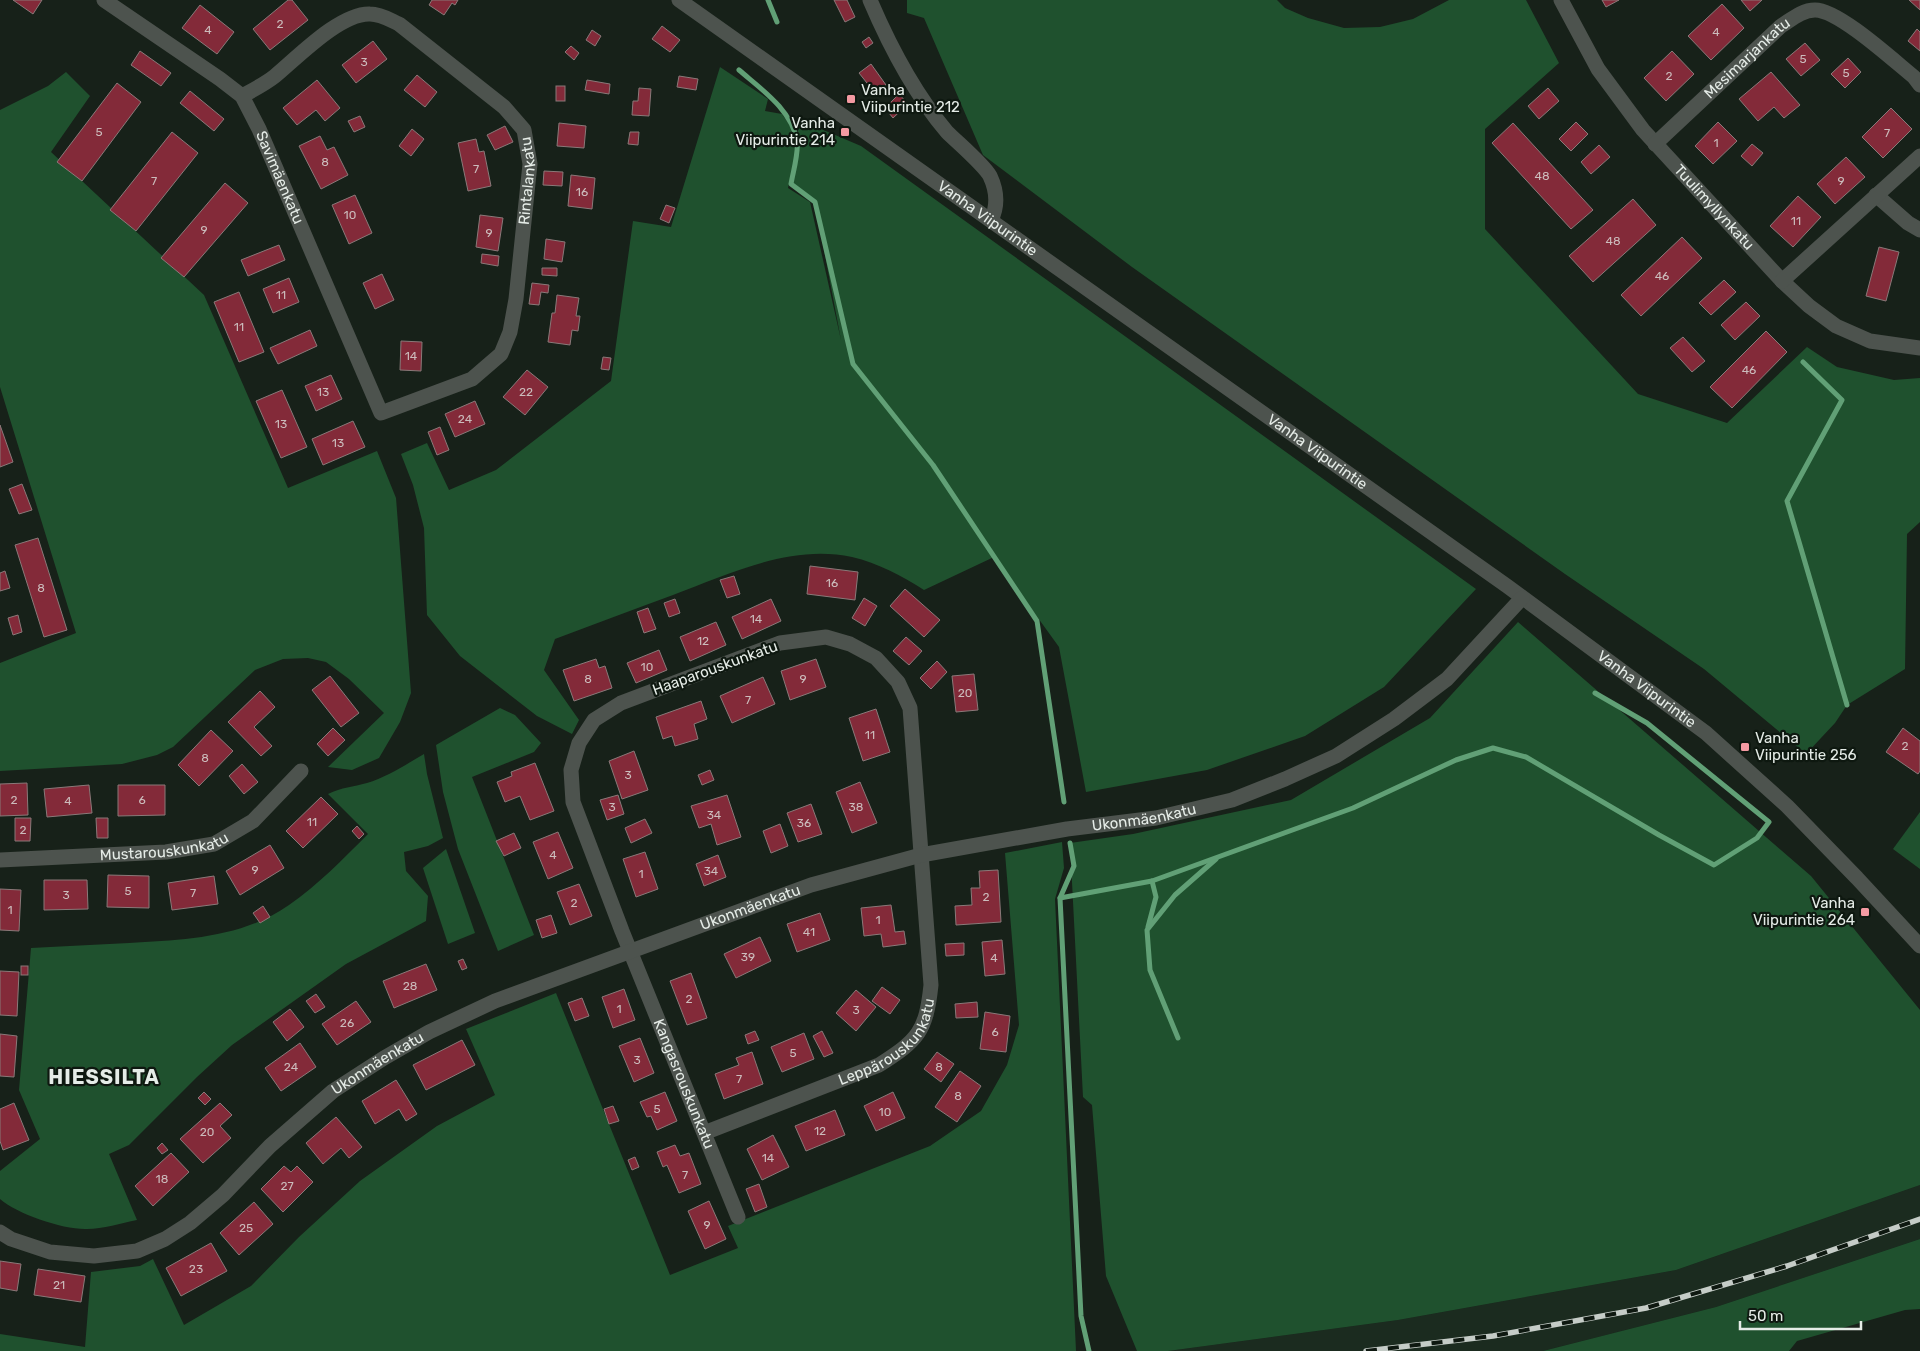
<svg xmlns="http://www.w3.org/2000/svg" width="1920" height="1351" viewBox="0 0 1920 1351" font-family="Rubik,sans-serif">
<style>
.built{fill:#1b2b1f}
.green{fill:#1f512e;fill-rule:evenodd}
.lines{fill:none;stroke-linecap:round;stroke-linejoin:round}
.stream{stroke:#61a076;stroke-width:5}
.building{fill:#832a39;stroke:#8a7979}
.minor{stroke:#4d534e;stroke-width:15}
.rail-casing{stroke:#c5ccc7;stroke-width:5.5}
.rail{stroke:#0e1810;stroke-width:4;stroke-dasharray:11;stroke-linecap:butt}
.poi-dot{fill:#f49aa2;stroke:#0e1810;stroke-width:2}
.labels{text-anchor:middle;stroke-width:4.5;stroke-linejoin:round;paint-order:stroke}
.number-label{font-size:12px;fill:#ccbcbc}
.street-label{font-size:15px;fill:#e5ece7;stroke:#0e1810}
.poi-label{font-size:15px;fill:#e5ece7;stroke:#0e1810;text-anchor:start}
.district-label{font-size:20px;font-weight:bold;letter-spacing:1px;fill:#e5ece7;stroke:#0e1810}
</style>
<rect width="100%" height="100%" fill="#172119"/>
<polygon class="built" points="1920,1185 1920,1239 1716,1307 1543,1351 1168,1351 1398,1320 1676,1270"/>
<g class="green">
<polygon points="907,0 1277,0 1285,8 1308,18 1344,28 1380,27 1413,19 1449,0 1526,0 1559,63 1485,129 1485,229 1638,394 1727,423 1807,347 1837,367 1894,380 1920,378 1920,522 1907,534 1905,669 1847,705 1835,723 1806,754 1704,669 1565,574 1132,267 983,155 924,18 907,13"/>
<path d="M720,67L768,99L765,111L782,114L797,136L800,120L861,146L1476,589L1384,687L1305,736L1207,770L1086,792L1059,647L994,557L924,590C902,576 878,563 852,557C790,544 729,574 673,595C633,610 594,624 555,639L544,670L579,720L572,734L537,716L460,656L427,615L424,528L413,485L401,454L427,443L449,490L496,470L611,381L633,221L671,227ZM793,169L791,184L815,202L841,340L810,202L788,188Z"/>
<polygon points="66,72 90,96 51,152 204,295 288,488 377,451 396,498 411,693 400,722 379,758 352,770 328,767 384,713 349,679 326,662 308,658 283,659 255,670 173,747 157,755 122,764 0,771 0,663 76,633 0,387 0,110 48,86"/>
<polygon points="1518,622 1811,876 1920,1010 1920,1185 1676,1270 1398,1320 1168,1351 1137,1351 1106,1276 1092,1105 1083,1097 1070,843 1133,834 1291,800 1430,718"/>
<polygon points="500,708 515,715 541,743 534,752 472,777 534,935 498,951 458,849 443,792 436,745"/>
<path d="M424,754L427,774L443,838L428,846L404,852L406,871L428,896L426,921L346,964L232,1045L197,1077L129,1145L109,1154L137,1220C121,1223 103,1229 87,1229C64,1230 17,1214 0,1199V1171L40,1139L19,1090L31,948C63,946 96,945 129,943C184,940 242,938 289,905C318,885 343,859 368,834L328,794C342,787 353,787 367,783C387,777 405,765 424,754Z"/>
<polygon points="1920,812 1920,869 1893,849"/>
<polygon points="1062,842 1064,868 1055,899 1076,1351 0,1351 0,1334 85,1347 91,1272 140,1266 153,1259 184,1325 251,1286 299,1237 360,1181 437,1126 495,1095 466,1029 556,993 670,1275 738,1248 728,1226 930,1146 981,1111 1007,1065 1019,1025 1005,853"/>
<polygon points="446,849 475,933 448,944 423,868"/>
<polygon points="1920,1239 1920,1309 1905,1310 1797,1341 1789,1351 1543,1351 1716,1307"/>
</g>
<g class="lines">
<g class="stream">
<polyline points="768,0 777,22"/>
<path d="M739,70C761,89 792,110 797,141C799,152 793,172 791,184L815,202L853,364L933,465L1037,621L1064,802"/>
<polyline points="1803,362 1842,400 1787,501 1847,705"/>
<polyline points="1070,843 1074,866 1060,898 1081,1316 1089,1351"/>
<polyline points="1060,898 1152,881 1353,808 1456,760 1493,748 1526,757 1659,835 1714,865 1757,838 1769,822 1647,723 1595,693"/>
<polyline points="1148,927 1156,897 1152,881"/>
<polyline points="1178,1038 1150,970 1147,930 1175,895 1216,859"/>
</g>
</g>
<g class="building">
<polygon points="13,0 42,0 33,14"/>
<polygon points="288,0 292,0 308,20 270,50 253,29"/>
<polygon points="432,0 458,0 455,5 452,3 444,15 429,5"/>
<polygon points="834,0 847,0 855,17 845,22"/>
<polygon points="1602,0 1619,0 1606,7"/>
<polygon points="1741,0 1762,0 1750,11"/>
<polygon points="1909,0 1920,0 1920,10"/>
<polygon points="1722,4 1744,28 1711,60 1688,36"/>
<polygon points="200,5 234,32 217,54 182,28"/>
<polygon points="662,26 680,40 670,52 652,39"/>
<polygon points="1917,29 1920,32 1920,51 1908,41"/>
<polygon points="592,30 601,36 595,46 586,40"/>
<polygon points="869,37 873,43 866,48 862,42"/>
<polygon points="373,41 387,59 356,83 342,65"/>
<polygon points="1805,43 1820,60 1801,76 1786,59"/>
<polygon points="571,46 579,53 574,60 565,52"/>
<polygon points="140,51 171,73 161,86 131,65"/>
<polygon points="1672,51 1694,74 1666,101 1644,78"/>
<polygon points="1848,58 1861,72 1845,88 1831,74"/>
<polygon points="871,64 886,85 875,93 859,73"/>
<polygon points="1771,72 1800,105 1784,118 1774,107 1758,121 1739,99"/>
<polygon points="417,75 437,92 425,107 404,90"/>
<polygon points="679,76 698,79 696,90 677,87"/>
<polygon points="317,80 340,108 325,121 316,110 297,125 283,108"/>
<polygon points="587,80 610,84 609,94 585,90"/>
<polygon points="117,83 141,102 82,181 57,162"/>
<rect x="556" y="86" width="9" height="15"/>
<polygon points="639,88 651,89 649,116 632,115 633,101 638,101"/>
<polygon points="1548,88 1559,101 1539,119 1528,106"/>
<polygon points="190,91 224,119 214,131 180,103"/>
<polygon points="899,94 908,104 893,118 885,108"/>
<polygon points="1891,108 1912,129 1883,158 1862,137"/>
<polygon points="360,116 365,127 354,132 348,121"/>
<polygon points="1576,122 1588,134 1571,151 1559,139"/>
<polygon points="1718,122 1737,141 1713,164 1695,146"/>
<polygon points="559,123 586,126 584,148 557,146"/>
<polygon points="1513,123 1593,210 1571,229 1492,143"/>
<polygon points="505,126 513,142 495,150 487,135"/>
<polygon points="412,129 424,139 411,156 399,146"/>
<polygon points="172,132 198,153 136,231 110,210"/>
<polygon points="630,132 639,132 638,145 628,144"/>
<polygon points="320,136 327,150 334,147 348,175 321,189 299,146"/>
<polygon points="476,139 479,152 484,151 491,186 468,191 458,143"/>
<polygon points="1752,144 1763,153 1752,166 1741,156"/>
<polygon points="1599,145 1610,157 1591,174 1581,162"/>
<polygon points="1846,157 1865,177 1835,204 1817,184"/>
<polygon points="544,171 563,172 562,186 543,185"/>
<polygon points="571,175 595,178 592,209 568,206"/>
<polygon points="225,183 248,203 184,277 161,258"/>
<polygon points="355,195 372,233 349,244 332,205"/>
<polygon points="1798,196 1821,217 1793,247 1770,226"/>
<polygon points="1633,199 1656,225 1593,282 1569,256"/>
<polygon points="666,205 675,208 669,223 660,219"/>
<polygon points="480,215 503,218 498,251 476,247"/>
<polygon points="1682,237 1702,258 1641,316 1621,295"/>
<polygon points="546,239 565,242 562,262 544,259"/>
<polygon points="279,245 285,260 248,276 241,260"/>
<polygon points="1879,247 1899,252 1886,301 1866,296"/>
<polygon points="482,254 499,256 498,266 481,263"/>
<polygon points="542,268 557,268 557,276 542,275"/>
<polygon points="382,274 394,300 375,309 363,283"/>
<polygon points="289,278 299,302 273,313 263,289"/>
<polygon points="1724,280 1736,292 1711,315 1699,303"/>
<polygon points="532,283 549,285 548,293 541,292 539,305 529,304"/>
<polygon points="239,292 264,352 239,362 214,302"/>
<polygon points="557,295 579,298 576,316 580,316 578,331 572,330 570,345 548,342 552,313 555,313"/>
<polygon points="1746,302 1760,316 1735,340 1721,325"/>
<polygon points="310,330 317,346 278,364 270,348"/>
<polygon points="1766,331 1787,352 1732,408 1710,387"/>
<polygon points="1683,337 1705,361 1692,372 1670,348"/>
<polygon points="401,341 422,342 421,371 400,370"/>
<polygon points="603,357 611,358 609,370 601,369"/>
<polygon points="527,370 548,387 525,415 503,397"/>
<polygon points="331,375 342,399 316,411 305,386"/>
<polygon points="282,390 307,447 281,458 256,401"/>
<polygon points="475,401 485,424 455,437 445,414"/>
<polygon points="353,421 365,447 323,465 312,439"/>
<polygon points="0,425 13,462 0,467"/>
<polygon points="440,427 449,450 437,455 428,432"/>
<polygon points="22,484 32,510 19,514 9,489"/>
<polygon points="38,538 67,630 44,637 15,545"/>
<polygon points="810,566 858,572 855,600 807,594"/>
<polygon points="5,571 10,588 0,591 0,573"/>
<polygon points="734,576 740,594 727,598 720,580"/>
<polygon points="905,589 940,620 924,637 890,606"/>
<polygon points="864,598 877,606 865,626 852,618"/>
<polygon points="675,599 680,613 669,617 664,603"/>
<polygon points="771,599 781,621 742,639 732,617"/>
<polygon points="648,608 656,629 644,633 637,612"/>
<polygon points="18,615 22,632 13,635 8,618"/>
<polygon points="716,622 726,645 690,661 680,637"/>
<polygon points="906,637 922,651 909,665 893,651"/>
<polygon points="659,650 667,670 636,683 627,663"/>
<polygon points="596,659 599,668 605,666 612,688 574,701 563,670"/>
<polygon points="816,659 826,687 790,700 781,671"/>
<polygon points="937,661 947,672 931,689 920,678"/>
<polygon points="974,674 978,710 956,712 952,676"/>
<polygon points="330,676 359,713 341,727 312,690"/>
<polygon points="763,677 775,704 732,723 720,696"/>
<polygon points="260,691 275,707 254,727 272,746 261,756 228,722"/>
<polygon points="701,701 707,719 694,724 698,739 675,746 672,736 663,739 656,717"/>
<polygon points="876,709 890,752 863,761 849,718"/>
<polygon points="333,728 345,740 328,756 317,744"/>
<polygon points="1903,728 1920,741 1920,771 1918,774 1886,752"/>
<polygon points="211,730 233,751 199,786 178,765"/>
<polygon points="634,751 648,790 622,799 609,761"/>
<polygon points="535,763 554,811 530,820 520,796 505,802 497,782 512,776 511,772"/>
<polygon points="242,764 258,782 244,794 229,776"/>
<polygon points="710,770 714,780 702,785 698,775"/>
<polygon points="860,782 877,823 852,833 836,792"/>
<polygon points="27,783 28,815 0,816 0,784"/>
<polygon points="89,785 92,813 47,817 44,789"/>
<polygon points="118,785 165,785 165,815 118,816"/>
<polygon points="618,795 624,814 607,820 600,800"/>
<polygon points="727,795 741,837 717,845 711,824 699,828 691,806"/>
<polygon points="321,797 338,814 303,848 286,831"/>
<polygon points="811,804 822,834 798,842 787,813"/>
<polygon points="15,818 31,818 30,841 15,841"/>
<polygon points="96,818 108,818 108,838 97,838"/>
<polygon points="645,819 652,833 631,843 625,828"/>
<polygon points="780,824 788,846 771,853 763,831"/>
<polygon points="357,826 364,834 359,839 352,831"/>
<polygon points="558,832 573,868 548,879 533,842"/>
<polygon points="514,833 521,848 504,856 496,841"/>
<polygon points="270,845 284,868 240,895 226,871"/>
<polygon points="645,852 658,889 636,897 623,859"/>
<polygon points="718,855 726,877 704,886 696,864"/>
<polygon points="998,870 1001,922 956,925 955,906 972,905 971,888 980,888 979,871"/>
<polygon points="108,875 149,876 149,908 107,907"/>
<polygon points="214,876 218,904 172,910 168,883"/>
<polygon points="44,880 87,880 88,909 44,910"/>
<polygon points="579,884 592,916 570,925 557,892"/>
<polygon points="0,889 21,890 19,931 0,930"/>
<polygon points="891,905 895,932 904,931 906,944 883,947 881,934 864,936 861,908"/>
<polygon points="263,906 270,917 260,923 253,913"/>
<polygon points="820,913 830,940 797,952 787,924"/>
<polygon points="551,915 557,933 542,938 536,920"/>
<polygon points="760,937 771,961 736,978 724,954"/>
<polygon points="1002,940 1005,974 985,976 982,942"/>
<polygon points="964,943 964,955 946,956 945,944"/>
<polygon points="463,959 467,968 462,970 458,961"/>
<polygon points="426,964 437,990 394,1008 383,981"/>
<rect x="21" y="966" width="7" height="9"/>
<polygon points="0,971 19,972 17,1016 0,1015"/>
<polygon points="691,973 707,1018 687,1025 670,981"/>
<polygon points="882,987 900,1000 890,1014 872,1001"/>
<polygon points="624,989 635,1020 613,1028 602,997"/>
<polygon points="856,990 876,1007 856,1031 836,1013"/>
<polygon points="316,994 325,1007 315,1013 306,1001"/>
<polygon points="582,998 589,1016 575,1021 568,1003"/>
<polygon points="356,1001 371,1022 337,1045 322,1024"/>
<polygon points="977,1002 978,1017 956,1018 955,1004"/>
<polygon points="290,1009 304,1027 287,1041 273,1022"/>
<polygon points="985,1012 1010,1016 1006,1052 980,1049"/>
<polygon points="755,1031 759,1040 748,1044 745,1035"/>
<polygon points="822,1031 833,1053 824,1057 813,1036"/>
<polygon points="804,1033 814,1059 782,1072 771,1047"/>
<polygon points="0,1034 17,1036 14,1077 0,1076"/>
<polygon points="640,1038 654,1073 634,1082 619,1046"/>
<polygon points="462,1040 475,1065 426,1090 413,1065"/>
<polygon points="300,1043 316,1067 281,1091 265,1068"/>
<polygon points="752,1052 763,1084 724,1099 715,1074 739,1065 736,1058"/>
<polygon points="937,1052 954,1064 941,1082 924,1069"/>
<polygon points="960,1071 981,1086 957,1122 935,1107"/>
<polygon points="396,1080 417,1114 406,1121 399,1109 375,1124 362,1101"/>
<polygon points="204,1092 211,1099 205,1105 198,1098"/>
<polygon points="665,1092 677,1121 657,1130 651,1116 647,1117 640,1102"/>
<polygon points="893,1092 905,1118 876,1131 864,1106"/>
<polygon points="14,1103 29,1140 3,1150 0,1141 0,1109"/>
<polygon points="220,1103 232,1115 220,1126 231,1138 203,1163 180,1139"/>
<polygon points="613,1106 619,1121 609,1124 604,1109"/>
<polygon points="835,1110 845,1135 806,1151 795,1126"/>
<polygon points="336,1117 362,1147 349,1158 341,1148 323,1164 306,1143"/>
<polygon points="773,1135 789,1167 762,1180 747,1149"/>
<polygon points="162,1143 168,1150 162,1154 157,1148"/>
<polygon points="675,1145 680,1156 689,1153 701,1184 679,1193 667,1165 663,1167 657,1152"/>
<polygon points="171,1153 189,1172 153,1206 135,1186"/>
<polygon points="635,1157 639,1167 632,1170 628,1160"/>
<polygon points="284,1166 291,1172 297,1166 313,1182 283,1212 261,1189"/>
<polygon points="759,1184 767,1207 755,1212 746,1189"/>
<polygon points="709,1201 726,1239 705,1249 688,1211"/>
<polygon points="254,1202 273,1224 239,1255 220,1233"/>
<polygon points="211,1243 227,1271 181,1296 166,1268"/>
<polygon points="0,1261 21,1264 17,1291 0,1288"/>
<polygon points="38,1269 85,1276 81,1302 34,1295"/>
</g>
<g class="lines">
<g class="minor">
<path id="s1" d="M104,0L220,79L242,96L259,129L381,413L472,379L501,354L510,332L516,299L530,164L524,130L504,107L399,24C390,20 381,14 370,14C340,13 298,57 275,76C265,84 253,90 242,96"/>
<path id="s2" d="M679,0L1507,586L1706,733L1787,806L1857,878L1920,946"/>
<path d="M870,0C890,47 914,93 947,132C958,143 983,164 990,176C997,191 998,206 991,220"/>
<path id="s3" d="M1561,0L1598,69L1643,130L1782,281L1809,306L1836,326L1870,341L1920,348"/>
<path id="s4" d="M1655,144L1781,26C1792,19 1802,10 1815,10C1839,10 1894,61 1914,77L1920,85"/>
<polyline points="1876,195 1908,223 1920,230"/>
<polyline points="1782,281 1920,156"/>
<path id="s5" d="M0,860L166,852L214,844L253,821L301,771"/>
<path id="s6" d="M704,1133L879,1065C918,1040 926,1032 931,985L910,708L898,682L876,658L850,644L826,637L780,643L621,703L594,720L579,743L571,770L573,802L622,931L738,1217"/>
<path id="s7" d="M0,1232L11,1239L50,1252L94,1256L137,1251L165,1239L190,1223L223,1195L270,1146L333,1091L384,1058L429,1032L495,1001L811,885L921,855L1067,829L1156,818L1232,800L1285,779L1336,756L1394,719L1447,679L1522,598"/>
</g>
<defs>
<polyline id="rail" points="1366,1351 1493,1336 1646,1308 1787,1266 1920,1219"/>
</defs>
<use href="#rail" class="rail-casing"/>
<use href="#rail" class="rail"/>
</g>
<g class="poi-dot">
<rect x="846" y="94" width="10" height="10" rx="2.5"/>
<rect x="840" y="127" width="10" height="10" rx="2.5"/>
<rect x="1740" y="742" width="10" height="10" rx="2.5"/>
<rect x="1860" y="907" width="10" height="10" rx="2.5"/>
</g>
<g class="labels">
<g class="number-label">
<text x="280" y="28">2</text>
<text x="208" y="34">4</text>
<text x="1716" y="36">4</text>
<text x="1803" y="63">5</text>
<text x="364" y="66">3</text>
<text x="1846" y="77">5</text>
<text x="1669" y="80">2</text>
<text x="99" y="136">5</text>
<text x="1887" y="137">7</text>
<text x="1716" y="147">1</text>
<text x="325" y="166">8</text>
<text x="476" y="173">7</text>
<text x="1542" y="180">48</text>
<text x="154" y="185">7</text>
<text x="1841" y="185">9</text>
<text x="582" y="196">16</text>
<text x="350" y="219">10</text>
<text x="1796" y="225">11</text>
<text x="204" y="234">9</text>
<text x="489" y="237">9</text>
<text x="1613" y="245">48</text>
<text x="1662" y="280">46</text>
<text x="281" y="299">11</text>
<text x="239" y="331">11</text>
<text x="411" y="360">14</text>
<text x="1749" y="374">46</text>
<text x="323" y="396">13</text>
<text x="526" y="396">22</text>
<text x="465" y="423">24</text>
<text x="281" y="428">13</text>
<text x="338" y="447">13</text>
<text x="832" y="587">16</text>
<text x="41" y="592">8</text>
<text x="756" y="623">14</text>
<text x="703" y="645">12</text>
<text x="647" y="671">10</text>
<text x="588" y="683">8</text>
<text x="803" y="683">9</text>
<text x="965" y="697">20</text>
<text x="748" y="704">7</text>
<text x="870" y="739">11</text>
<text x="1905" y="750">2</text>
<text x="205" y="762">8</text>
<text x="628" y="779">3</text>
<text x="14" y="804">2</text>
<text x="142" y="804">6</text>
<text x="68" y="805">4</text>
<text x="612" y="811">3</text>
<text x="856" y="811">38</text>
<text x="714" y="819">34</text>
<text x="312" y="826">11</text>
<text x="804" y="827">36</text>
<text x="23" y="834">2</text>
<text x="553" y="859">4</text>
<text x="255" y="874">9</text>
<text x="711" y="875">34</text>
<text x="641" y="878">1</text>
<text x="128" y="895">5</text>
<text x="193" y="897">7</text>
<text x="66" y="899">3</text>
<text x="986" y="901">2</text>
<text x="574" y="907">2</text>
<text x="10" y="914">1</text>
<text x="878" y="924">1</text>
<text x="809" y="936">41</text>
<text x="748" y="961">39</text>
<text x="994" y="962">4</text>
<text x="410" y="990">28</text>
<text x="689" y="1003">2</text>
<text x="619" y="1013">1</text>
<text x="856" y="1014">3</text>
<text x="347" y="1027">26</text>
<text x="995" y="1036">6</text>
<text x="793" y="1057">5</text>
<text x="637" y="1064">3</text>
<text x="291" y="1071">24</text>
<text x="939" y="1071">8</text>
<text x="739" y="1083">7</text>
<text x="958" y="1100">8</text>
<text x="657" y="1113">5</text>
<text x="885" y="1116">10</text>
<text x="820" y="1135">12</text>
<text x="207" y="1136">20</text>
<text x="768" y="1162">14</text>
<text x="685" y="1179">7</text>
<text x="162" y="1183">18</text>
<text x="287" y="1190">27</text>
<text x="707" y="1229">9</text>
<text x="246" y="1232">25</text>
<text x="196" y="1273">23</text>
<text x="59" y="1289">21</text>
</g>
<g class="street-label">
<text dy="5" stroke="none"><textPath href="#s4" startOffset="126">Mesimarjankatu</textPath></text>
<text dy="5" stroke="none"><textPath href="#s1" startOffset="258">Savimäenkatu</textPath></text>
<text dy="5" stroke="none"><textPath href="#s1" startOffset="826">Rintalankatu</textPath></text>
<text dy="5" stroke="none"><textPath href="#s3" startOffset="259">Tuulimyllynkatu</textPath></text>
<text dy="5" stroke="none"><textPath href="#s2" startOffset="378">Vanha Viipurintie</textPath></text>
<text dy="5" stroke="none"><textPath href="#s2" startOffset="782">Vanha Viipurintie</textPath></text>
<text transform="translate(715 668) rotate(-20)" y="5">Haaparouskunkatu</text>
<text dy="5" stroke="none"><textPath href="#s2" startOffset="1188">Vanha Viipurintie</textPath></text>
<text dy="5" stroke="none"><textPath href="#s7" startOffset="1259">Ukonmäenkatu</textPath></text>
<text dy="5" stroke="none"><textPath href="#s5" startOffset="165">Mustarouskunkatu</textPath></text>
<text dy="5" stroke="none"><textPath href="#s7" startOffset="854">Ukonmäenkatu</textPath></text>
<text dy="5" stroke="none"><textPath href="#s6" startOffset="210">Leppärouskunkatu</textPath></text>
<text dy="5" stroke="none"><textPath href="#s7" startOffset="449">Ukonmäenkatu</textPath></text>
<text dy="5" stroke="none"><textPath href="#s6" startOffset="1321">Kangasrouskunkatu</textPath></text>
</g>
<g class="poi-label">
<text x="861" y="95">Vanha<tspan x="861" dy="17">Viipurintie 212</tspan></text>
<text x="835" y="128" text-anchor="end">Vanha<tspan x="835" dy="17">Viipurintie 214</tspan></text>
<text x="1755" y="743">Vanha<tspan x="1755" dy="17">Viipurintie 256</tspan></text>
<text x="1855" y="908" text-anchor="end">Vanha<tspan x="1855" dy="17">Viipurintie 264</tspan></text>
</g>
<g class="district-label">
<text x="104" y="1084">HIESSILTA</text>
</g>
</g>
<path d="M1740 1321v8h121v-8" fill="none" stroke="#e5ece7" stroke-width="2.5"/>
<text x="1748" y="1321" font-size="15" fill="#e5ece7" stroke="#0e1810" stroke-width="4" paint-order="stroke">50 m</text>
</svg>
